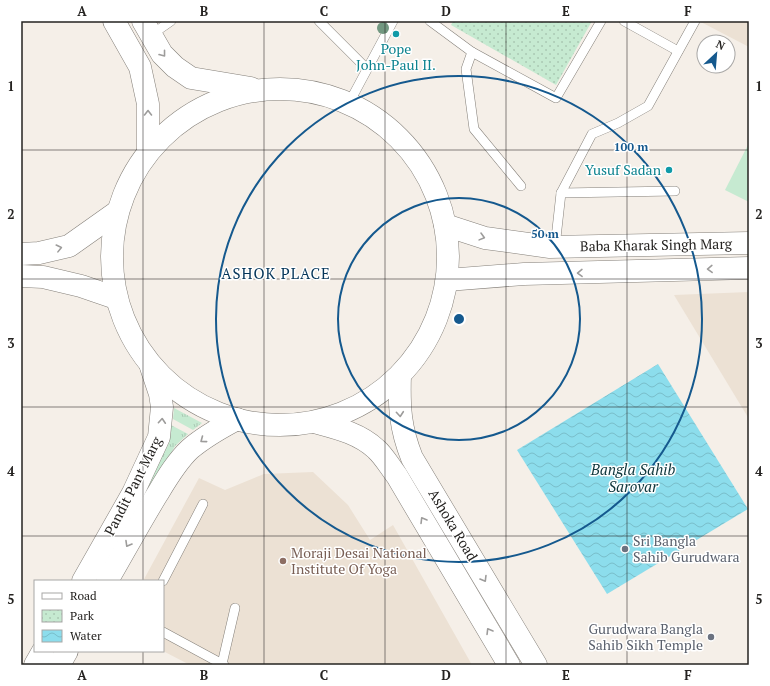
<svg xmlns="http://www.w3.org/2000/svg" width="770" height="686" viewBox="0 0 770 686" font-family="'PT Serif',serif">
<style>
.built{fill:#ece1d4}
.grass{fill:url(#grass-tufts)}
.park{fill:url(#park-dots)}
.pitch{fill:#c6ead1}
.water{fill:url(#water-waves)}
.lines{fill:none;stroke-linecap:round;stroke-linejoin:round}
.lane-casing{stroke:#85807a;stroke-width:10}
.secondary-casing{stroke:#85807a;stroke-width:23}
.lane{stroke:#fff;stroke-width:9}
.secondary{stroke:#fff;stroke-width:22}
.tree{fill:#729881}
.oneway{stroke:#9d9c9b}
.grid{fill:none;stroke:#252321;stroke-width:1;stroke-opacity:0.55}
.ring{fill:none;stroke:#15598e;stroke-width:2}
.culture-dot{fill:#0f9aa8;stroke:#fff;stroke-width:1.5}
.worship-dot{fill:#6b7280;stroke:#fff;stroke-width:1.5}
.education-dot{fill:#8d6e63;stroke:#fff;stroke-width:1.5}
.labels{text-anchor:middle;stroke-width:3;stroke-linejoin:round;paint-order:stroke}
.culture-label{font-size:14px;fill:#0d838f;stroke:#fff}
.street-label{font-size:14px;fill:#252321;stroke:#fff}
.worship-label{font-size:14px;fill:#5b616d;stroke:#fff;text-anchor:start}
.education-label{font-size:14px;fill:#785e54;stroke:#fff;text-anchor:start}
.neighbourhood-label{font-size:15px;letter-spacing:1px;fill:#053559;stroke:#fff}
.water-label{font-size:15px;font-style:italic;fill:#0f373d;stroke:#fff}
.centre{fill:#15598e;stroke:#fff;stroke-width:2}
.ring-label{font-size:12px;text-anchor:middle;font-weight:bold;fill:#15598e;stroke:#fff;stroke-width:3;stroke-linejoin:round;paint-order:stroke}
.neatline{fill:none;stroke:#252321;stroke-width:1.5}
.grid-label{font-size:13px;text-anchor:middle;font-weight:bold;fill:#252321}
</style>
<defs>
<pattern id="grass-tufts" width="24" height="20" patternUnits="userSpaceOnUse"><rect width="24" height="20" fill="#c6ead1"/><path d="M3 7l-1-3M5 7V3M7 7l1-3M15 17l-1-3M17 17v-4M19 17l1-3" fill="none" stroke="#aac8b3"/></pattern>
<pattern id="park-dots" width="8" height="8" patternUnits="userSpaceOnUse"><rect width="8" height="8" fill="#c6ead1"/><path d="M2 2h.1M6 6h.1" fill="none" stroke="#aac8b3" stroke-width="1.8" stroke-linecap="round"/></pattern>
<pattern id="water-waves" width="16" height="10" patternUnits="userSpaceOnUse"><rect width="16" height="10" fill="#8cddec"/><path d="M0 5q4-4 8 0t8 0" fill="none" stroke="#79bdca"/></pattern>
</defs>
<rect width="100%" height="100%" fill="#f5efe8"/>
<g class="built">
<polygon points="699,21 749,21 749,47"/>
<polygon points="749,292 749,419 674,295"/>
<polygon points="313,472 348,505 370,540 393,525 472,665 190,665 163,651 163,581 143,581 199,478 225,490 264,474"/>
</g>
<g class="grass">
<polygon points="174,408 202,423 193,430 173,419"/>
<polygon points="171,425 188,434 175,446 148,497 142,494 169,443"/>
</g>
<polygon class="park" points="453,21 592,21 556,85 451,25"/>
<polygon class="pitch" points="749,143 749,202 725,190"/>
<polygon class="water" points="658,364 748,509 607,594 517,450"/>
<g class="lines">
<defs>
<g id="lane">
<polyline points="319,21 367,69"/>
<polyline points="430,21 472,52 556,98 601,21"/>
<polyline points="624,21 678,51"/>
<polyline points="151,35 171,21"/>
<polyline points="472,52 466,69 474,129 521,186"/>
<polyline points="349,103 393,21"/>
<polyline points="561,193 675,191"/>
<polyline points="555,247 561,193 592,134 618,123 648,106 695,21"/>
<polyline points="163,581 203,504"/>
<polyline points="163,632 224,665"/>
<polyline points="222,664 235,608"/>
</g>
<g id="secondary">
<polyline points="114,21 140,67 148,104 148,152"/>
<polyline points="143,21 162,54 175,67 191,78 251,88"/>
<circle cx="280" cy="257" r="168"/>
<polyline points="445,225 485,238 550,247 749,243"/>
<polyline points="21,254 39,253 69,246 117,212"/>
<polyline points="21,276 43,277 81,286 116,298"/>
<polyline points="447,280 524,274 749,268"/>
<path d="M400,375C399,407 400,428 412,458L536,665"/>
<path d="M314,422C336,428 359,433 376,449C384,456 390,467 397,476L509,665"/>
<polyline points="83,581 133,493 159,437 162,407 160,394 151,367"/>
<path d="M107,581C124,552 140,522 158,493C167,478 177,461 190,449C204,437 220,428 237,419"/>
<polyline points="35,665 43,651"/>
<polyline points="59,665 67,651"/>
</g>
</defs>
<use href="#lane" class="lane-casing"/>
<use href="#secondary" class="secondary-casing"/>
<use href="#lane" class="lane"/>
<use href="#secondary" class="secondary"/>
</g>
<circle class="tree" cx="383" cy="28" r="6"/>
<defs><path id="oneway-chevron" d="M-2-3.5L2.5 0L-2 3.5" fill="none" stroke-width="1.6" stroke-linecap="round" stroke-linejoin="round"/></defs>
<g class="oneway">
<use href="#oneway-chevron" transform="translate(163 54) rotate(52)"/>
<use href="#oneway-chevron" transform="translate(148 113) rotate(-90)"/>
<use href="#oneway-chevron" transform="translate(482 237) rotate(15)"/>
<use href="#oneway-chevron" transform="translate(59 248) rotate(-14)"/>
<use href="#oneway-chevron" transform="translate(710 269) rotate(178)"/>
<use href="#oneway-chevron" transform="translate(580 273) rotate(179)"/>
<use href="#oneway-chevron" transform="translate(400 414) rotate(85)"/>
<use href="#oneway-chevron" transform="translate(162 421) rotate(-86)"/>
<use href="#oneway-chevron" transform="translate(203 440) rotate(143)"/>
<use href="#oneway-chevron" transform="translate(423 520) rotate(-121)"/>
<use href="#oneway-chevron" transform="translate(128 544) rotate(120)"/>
<use href="#oneway-chevron" transform="translate(484 579) rotate(59)"/>
<use href="#oneway-chevron" transform="translate(489 631) rotate(-121)"/>
</g>
<path class="grid" d="M143,21V581M264,21V665M385,21V665M506,21V665M627,21V665M21,150H749M21,279H749M21,407H749M21,536H749M143,651V665"/>
<g class="ring">
<circle cx="459" cy="319" r="121"/>
<circle cx="459" cy="319" r="243"/>
</g>
<g class="culture-dot">
<circle cx="396" cy="34" r="4"/>
<circle cx="669" cy="170" r="4"/>
</g>
<g class="worship-dot">
<circle cx="625" cy="549" r="4"/>
<circle cx="711" cy="637" r="4"/>
</g>
<circle class="education-dot" cx="283" cy="561" r="4"/>
<g class="labels">
<g class="culture-label">
<text x="396" y="54">Pope<tspan x="396" dy="16">John-Paul II.</tspan></text>
<text x="661" y="175" text-anchor="end">Yusuf Sadan</text>
</g>
<g class="street-label">
<text transform="translate(656 245) rotate(-1)" y="5">Baba Kharak Singh Marg</text>
<text transform="translate(133 486) rotate(-63)" y="5">Pandit Pant Marg</text>
<text transform="translate(453 525) rotate(59)" y="5">Ashoka Road</text>
</g>
<g class="worship-label">
<text x="633" y="546">Sri Bangla<tspan x="633" dy="16">Sahib Gurudwara</tspan></text>
<text x="703" y="634" text-anchor="end">Gurudwara Bangla<tspan x="703" dy="16">Sahib Sikh Temple</tspan></text>
</g>
<g class="education-label">
<text x="291" y="558">Moraji Desai National<tspan x="291" dy="16">Institute Of Yoga</tspan></text>
</g>
<g class="neighbourhood-label">
<text x="276" y="279">ASHOK PLACE</text>
</g>
<g class="water-label">
<text x="633" y="475">Bangla Sahib<tspan x="633" dy="17">Sarovar</tspan></text>
</g>
</g>
<circle cx="459" cy="319" r="6" class="centre"/>
<g class="ring-label">
<text x="631" y="151">100 m</text>
<text x="545" y="238">50 m</text>
</g>
<rect width="770" height="686" fill="none" stroke="#ffffff" stroke-width="44"/>
<rect x="34" y="580" width="130" height="72" fill="#ffffff" stroke="#a8a7a6"/>
<rect x="42" y="593" width="20" height="6" fill="#ffffff" stroke="#a8a7a6"/>
<text x="70" y="600" font-size="12" fill="#252321">Road</text>
<rect x="42" y="610" width="20" height="12" fill="url(#park-dots)" stroke="#a8a7a6"/>
<text x="70" y="620" font-size="12" fill="#252321">Park</text>
<rect x="42" y="630" width="20" height="12" fill="url(#water-waves)" stroke="#a8a7a6"/>
<text x="70" y="640" font-size="12" fill="#252321">Water</text>
<g transform="translate(716 54) rotate(26)"><circle r="19" fill="#ffffff" stroke="#a8a7a6"/>
<path d="M0-3L7 15L0 10L-7 15Z" fill="#15598e"/>
<text y="-6" font-size="11" font-weight="bold" text-anchor="middle" fill="#252321">N</text>
</g>
<rect x="22" y="22" width="726" height="642" class="neatline"/>
<g class="grid-label">
<text x="82" y="16">A</text>
<text x="204" y="16">B</text>
<text x="324" y="16">C</text>
<text x="446" y="16">D</text>
<text x="566" y="16">E</text>
<text x="688" y="16">F</text>
<text x="11" y="91">1</text>
<text x="759" y="91">1</text>
<text x="11" y="219">2</text>
<text x="759" y="219">2</text>
<text x="11" y="348">3</text>
<text x="759" y="348">3</text>
<text x="11" y="476">4</text>
<text x="759" y="476">4</text>
<text x="11" y="604">5</text>
<text x="759" y="604">5</text>
<text x="82" y="680">A</text>
<text x="204" y="680">B</text>
<text x="324" y="680">C</text>
<text x="446" y="680">D</text>
<text x="566" y="680">E</text>
<text x="688" y="680">F</text>
</g>
</svg>
